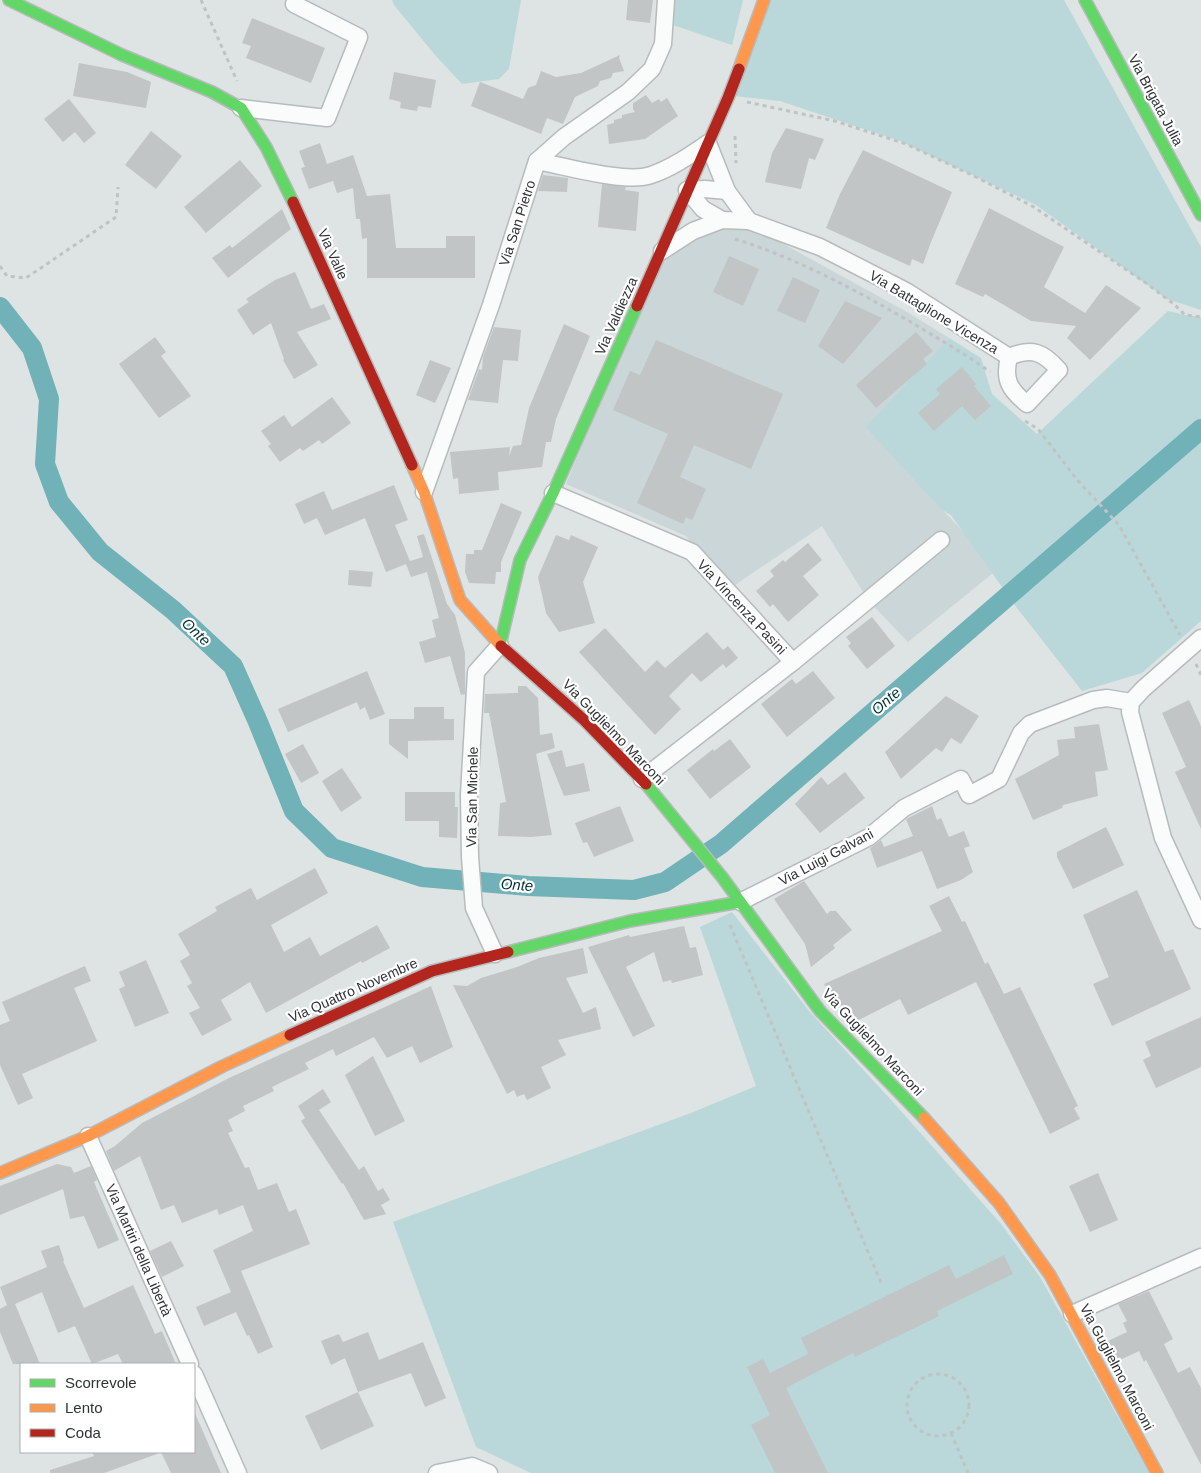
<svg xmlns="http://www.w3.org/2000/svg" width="1201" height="1473" viewBox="0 0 1201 1473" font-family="Arial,sans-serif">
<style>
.built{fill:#cad6d7}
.green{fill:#bad8da}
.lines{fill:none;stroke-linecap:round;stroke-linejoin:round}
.canal{stroke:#70b2b7;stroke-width:20}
.building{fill:#c1c5c6}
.street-casing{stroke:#b8bbbc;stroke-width:19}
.fast-casing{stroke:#b8bbbc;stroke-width:14}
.slow-casing{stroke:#b8bbbc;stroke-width:14}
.jam-casing{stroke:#b8bbbc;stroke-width:14}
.path{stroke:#bfc3c3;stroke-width:3;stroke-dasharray:4 4;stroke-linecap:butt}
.street{stroke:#fafbfb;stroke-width:16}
.fast{stroke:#63d668;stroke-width:11}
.slow{stroke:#ff974d;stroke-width:11}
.jam{stroke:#b3261e;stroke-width:11}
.labels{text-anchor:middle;stroke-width:4.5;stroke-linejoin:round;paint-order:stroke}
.street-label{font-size:14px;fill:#2f3333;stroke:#fff}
.water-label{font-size:15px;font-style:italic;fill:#033235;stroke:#fff}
</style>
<rect width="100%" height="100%" fill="#dee3e3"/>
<polygon class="built" points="731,226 758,230 907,312 949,338 865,427 998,569 908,642 868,600 822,526 726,591 686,536 566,484 661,251 698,230"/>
<g class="green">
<polygon points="392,0 521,0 509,69 499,79 462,84 435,55 394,5"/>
<polygon points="666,0 743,0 732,45 667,23"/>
<polygon points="769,0 1064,0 1201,247 1201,310 1167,299 1036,205 900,141 780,101 734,96"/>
<polygon points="1168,311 1185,315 1201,317 1201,621 1142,673 1082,691 1017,608 951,515 942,510 865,427 949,338 981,358 992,394 1037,434"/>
<polygon points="732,912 810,1012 892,1101 1001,1224 1040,1277 1149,1473 531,1473 476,1447 393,1222 691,1113 756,1086 700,927"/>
</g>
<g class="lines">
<polyline class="canal" points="0,307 32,348 49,399 45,464 59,502 100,552 173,610 233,666 258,722 294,811 332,848 422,877 528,886 634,890 665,882 721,844 1201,429"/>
</g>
<g class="building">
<polygon points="628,0 653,0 650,23 626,20"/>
<polygon points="252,18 325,48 311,83 246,58 251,46 242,43"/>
<polygon points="620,55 619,58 624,71 613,73 611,78 600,81 598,86 575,97 563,124 547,118 541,134 471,106 480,82 523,99 528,88 536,85 541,71 556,77 581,73"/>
<polygon points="79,63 127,72 151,82 146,108 73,96"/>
<polygon points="394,72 436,80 431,108 418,106 417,111 400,108 401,102 389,99"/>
<polygon points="646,95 652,103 659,99 661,102 667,98 678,116 645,139 609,144 607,125 614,123 614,120 622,118 622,115 635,112 633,109 633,103"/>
<polygon points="69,99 96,133 84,143 75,132 63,142 44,119"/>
<polygon points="786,128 824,139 815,160 809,158 801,189 765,182 772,153"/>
<polygon points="151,131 182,156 156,189 125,165"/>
<polygon points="320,143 327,164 353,155 367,196 390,194 396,248 446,248 446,236 475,236 475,278 367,278 367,238 362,239 360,219 356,219 353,188 337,193 333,181 309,189 301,168 305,167 299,151"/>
<polygon points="863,150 952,192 931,242 923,264 912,259 910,266 826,228 840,194"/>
<polygon points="240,160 262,186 206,233 184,207"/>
<polygon points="543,175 568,178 567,192 538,191"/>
<polygon points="602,184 626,187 625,190 639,192 636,231 598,227"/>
<polygon points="989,208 1064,247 1044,287 1085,313 1106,285 1141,308 1090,360 1067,338 1076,326 1031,321 985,294 983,297 955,284"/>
<polygon points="282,209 291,229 228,278 212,258 230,245 232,248"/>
<polygon points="729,256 759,269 743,306 713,292"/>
<polygon points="295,272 311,309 324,304 331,319 297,332 318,365 294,379 283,360 284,359 271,323 253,335 237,310 249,302 246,299 275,280"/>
<polygon points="793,277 820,290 805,323 777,311"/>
<polygon points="845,301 882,318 843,364 818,346"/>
<polygon points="564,324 590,336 556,419 551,442 546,442 542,467 498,472 499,490 459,494 458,478 453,479 450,452 510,447 509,456 513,446 521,445 529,408"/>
<polygon points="494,327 521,330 518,361 503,360 498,403 468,400 479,369 482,370 483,357"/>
<polygon points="916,332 933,351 923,359 927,364 876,408 856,385"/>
<polygon points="155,337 166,352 161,356 191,396 159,418 119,364"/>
<polygon points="656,340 783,394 751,469 694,445 680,477 706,489 692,520 686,517 683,524 637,503 668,434 613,410 630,371 640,375"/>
<polygon points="430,360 451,368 435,403 416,395"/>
<polygon points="962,367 976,384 974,386 991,406 975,420 962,406 934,431 918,413 940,394 936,389"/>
<polygon points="332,397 351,423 322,444 319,440 303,451 300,448 280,462 268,446 271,444 261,431 284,415 292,427"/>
<polygon points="394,485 408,520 395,525 410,561 423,557 417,536 424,534 447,604 455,615 465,653 465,694 461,695 450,656 425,663 419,642 436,637 432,620 439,618 427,572 411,577 406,564 386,572 365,518 325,535 317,518 304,524 295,504 324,491 332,510"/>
<polygon points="501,503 522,512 501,562 501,572 496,572 495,584 469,583 465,572 466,554 474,554 474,550 482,550"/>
<polygon points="556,535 569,540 571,535 598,547 583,582 595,623 559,632 546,613 538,577"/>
<polygon points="808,543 822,560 803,576 819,595 788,622 773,604 770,607 756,591 774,576 770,571 783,560 785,562"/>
<polygon points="349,570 373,572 371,587 348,585"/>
<polygon points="872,617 895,646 867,669 848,646 851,643 846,637"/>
<polygon points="605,628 645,672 657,660 665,668 707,632 723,650 728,646 738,658 726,668 723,664 701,682 692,673 669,696 681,709 655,735 579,652"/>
<polygon points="367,671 385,714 370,720 365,707 360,710 357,702 288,732 278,709"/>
<polygon points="813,671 835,698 787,737 761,704 792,679 796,684"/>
<polygon points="518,686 526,686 538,698 540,735 552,733 555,748 536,754 552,835 531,837 498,836 500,803 506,802 489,713 484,713 485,694 518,693"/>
<polygon points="946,696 979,716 961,744 951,738 942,752 936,748 901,779 885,752"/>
<polygon points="1189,700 1201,726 1201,829 1175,772 1186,767 1162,713"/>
<polygon points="414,707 444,707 444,719 454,719 454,740 408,741 408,759 389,744 389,719 414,719"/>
<polygon points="1099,724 1108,770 1095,772 1098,796 1063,805 1062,808 1033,820 1015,779 1059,755 1057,740 1075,738 1074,727"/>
<polygon points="730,739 751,767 710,799 687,770 713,749 714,751"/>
<polygon points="303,744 319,773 301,783 285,754"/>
<polygon points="562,750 566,767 584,763 590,791 564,796 547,754"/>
<polygon points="342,768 362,798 341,812 322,781"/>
<polygon points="845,772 865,798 820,833 795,804 821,777 828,785"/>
<polygon points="405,792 455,792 455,807 458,807 457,838 439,837 439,821 405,821"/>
<polygon points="620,806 634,841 594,857 587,842 583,843 575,823"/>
<polygon points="932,806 937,820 941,818 949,837 964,831 970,846 964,848 973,872 961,880 937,889 922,851 877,868 870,848 881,840 884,847 913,836 906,819"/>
<polygon points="1106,827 1124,865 1073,889 1057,857 1057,852"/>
<polygon points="315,868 328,893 271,925 284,952 310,937 320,956 377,925 390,948 362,963 361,961 266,1013 250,982 221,1000 232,1020 202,1036 189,1013 200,1008 187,986 192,983 180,961 190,955 178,934 217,911 215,907 251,888 257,900"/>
<polygon points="804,881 827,914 830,911 836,911 852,930 833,945 835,948 811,967 805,944 774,899"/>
<polygon points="1137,890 1165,952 1173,949 1191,989 1112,1026 1093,984 1109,977 1083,915"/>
<polygon points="949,896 962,922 965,921 985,964 988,962 1004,994 1020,987 1078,1106 1074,1108 1080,1119 1050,1134 976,982 908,1015 900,999 855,1022 824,984 942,931 929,906"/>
<polygon points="684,926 690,948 696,947 703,975 672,983 671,980 663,982 654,952 626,967 655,1026 633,1037 588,947 629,935 630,937"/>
<polygon points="583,948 588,973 566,978 583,1013 596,1007 601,1029 558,1040 566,1055 541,1067 551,1088 527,1100 524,1094 517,1097 514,1090 507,1094 453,985 467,986 481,978 517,967 539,958"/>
<polygon points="146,960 169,1013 135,1027 119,989 125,986 119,972"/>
<polygon points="85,966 91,981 74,988 97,1041 22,1074 33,1098 18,1105 0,1065 0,1025 10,1021 2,1002"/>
<polygon points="431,986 453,1047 420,1063 412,1046 387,1058 374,1037 336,1056 333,1049 305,1063 309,1069 272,1087 274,1091 243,1106 245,1111 228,1120 233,1131 228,1133 245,1168 249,1167 258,1190 277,1183 289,1212 296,1209 310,1244 241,1271 273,1347 258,1354 249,1335 247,1336 236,1312 204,1326 196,1307 231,1292 213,1250 253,1231 243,1205 219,1215 217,1209 182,1223 174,1205 161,1210 140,1156 114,1171 106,1151 115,1146 142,1123 229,1078"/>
<polygon points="1201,1017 1201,1067 1156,1088 1143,1060 1151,1056 1145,1042"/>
<polygon points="373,1056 405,1121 375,1136 345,1075"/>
<polygon points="323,1089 331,1102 319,1110 359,1170 364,1166 378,1191 383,1188 390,1200 381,1205 386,1214 364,1220 343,1183 342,1184 301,1121 305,1118 298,1106"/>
<polygon points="57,1164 71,1167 74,1173 91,1166 97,1180 94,1182 119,1240 98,1249 84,1216 70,1219 63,1189 0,1215 0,1186"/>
<polygon points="1098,1173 1118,1220 1090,1232 1069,1186"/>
<polygon points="171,1241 184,1266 162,1277 150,1251"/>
<polygon points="59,1245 64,1260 63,1261 84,1308 133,1285 155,1334 162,1331 176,1364 123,1364 118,1354 92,1364 75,1326 58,1333 42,1292 15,1304 40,1364 13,1364 0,1332 0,1309 7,1305 0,1287 47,1267 41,1251"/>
<polygon points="1004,1255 1013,1274 937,1311 939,1316 855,1357 853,1353 786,1388 828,1473 775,1473 751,1425 770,1415 747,1367 763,1359 770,1373 808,1354 801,1338 949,1265 956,1279"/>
<polygon points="1149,1291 1173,1339 1164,1344 1178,1373 1190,1367 1201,1388 1201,1465 1146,1360 1144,1362 1139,1351 1118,1361 1108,1341 1127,1332 1123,1323 1127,1321 1118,1304"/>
<polygon points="368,1332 379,1360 423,1342 446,1398 425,1407 411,1373 358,1392 345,1358 331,1365 321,1341 339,1334 343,1342"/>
<polygon points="358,1392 374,1426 321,1450 305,1416"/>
<polygon points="194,1411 221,1473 171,1473 161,1452 194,1452"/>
<polygon points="92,1452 157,1452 157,1454 104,1473 50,1473 50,1470 94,1456"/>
</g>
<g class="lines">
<defs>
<g id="street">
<polyline points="241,108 327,118 359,37 294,4"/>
<path d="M537,161C564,166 627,184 651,175C672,168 690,155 708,143L727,191L749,221"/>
<polyline points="687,190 703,209 722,220"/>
<polyline points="687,190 705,189 727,191"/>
<path d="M662,251L693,231L722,220L749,221L820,247L906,291L1009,357C1003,380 1010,390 1027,404L1059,370C1043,352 1032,347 1009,357"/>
<polyline points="424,492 491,305 537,161 564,137 628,92 652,69 663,44 666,0"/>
<polyline points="553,493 692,552 793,662"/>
<polyline points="1201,638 1143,689 1131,702 1130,712 1163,838 1201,920"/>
<polyline points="642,779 793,662 941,540"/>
<polyline points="740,902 869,837 904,808 961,779 969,795 999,779 1021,733 1030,724 1093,700 1107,698 1131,702"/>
<polyline points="495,954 474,908 470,857 469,795 476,672 500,645"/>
<polyline points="88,1136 190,1364"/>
<polyline points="1072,1314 1201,1257"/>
<polyline points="194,1374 238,1473"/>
<polyline points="437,1473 472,1466 489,1473"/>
</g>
<g id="fast">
<polyline points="9,0 122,55 212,92 241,108 266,147 293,202"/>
<polyline points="1085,0 1201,215"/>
<polyline points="500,645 520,560 553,493 637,306"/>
<polyline points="646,784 722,877 820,1011 924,1118"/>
<polyline points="508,952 630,921 740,902"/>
</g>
<g id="slow">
<polyline points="739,69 764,0"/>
<polyline points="412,465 424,492 460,600 501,646"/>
<polyline points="924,1118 999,1203 1050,1275 1157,1473"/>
<polyline points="0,1173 88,1136 223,1066 290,1035"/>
</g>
<g id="jam">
<polyline points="293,202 412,465"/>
<polyline points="637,306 728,98 739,69"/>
<polyline points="501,646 584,720 646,784"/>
<polyline points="290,1035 432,971 508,952"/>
</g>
</defs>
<use href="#street" class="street-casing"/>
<use href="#fast" class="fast-casing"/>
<use href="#slow" class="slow-casing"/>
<use href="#jam" class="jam-casing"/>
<g class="path">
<polyline points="201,0 237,81"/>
<polyline points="747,102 835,121 906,144 976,177 1032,206 1146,283 1175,305 1185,315 1201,317"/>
<polyline points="735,136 736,163"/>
<path d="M735,239C796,258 854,289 909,321C937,338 964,353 990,372"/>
<polyline points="0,266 7,276 26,278 116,217 118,187"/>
<polyline points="1025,421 1038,429 1079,482 1119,525 1180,635"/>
<polyline points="1196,664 1201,675"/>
<polyline points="730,925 882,1285"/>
<circle cx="938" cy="1405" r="31"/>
<polyline points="951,1433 968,1473"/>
</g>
<use href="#street" class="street"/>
<use href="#fast" class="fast"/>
<use href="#slow" class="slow"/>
<use href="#jam" class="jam"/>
</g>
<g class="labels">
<g class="street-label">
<text transform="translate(1156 100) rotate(62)" y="5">Via Brigata Julia</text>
<text transform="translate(517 223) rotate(-72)" y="5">Via San Pietro</text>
<text transform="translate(333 254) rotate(66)" y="5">Via Valle</text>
<text transform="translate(934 312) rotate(31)" y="5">Via Battaglione Vicenza</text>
<text transform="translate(616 316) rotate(-66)" y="5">Via Valdiezza</text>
<text transform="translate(742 607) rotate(47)" y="5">Via Vincenza Pasini</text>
<text transform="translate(614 732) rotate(46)" y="5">Via Guglielmo Marconi</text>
<text transform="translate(472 797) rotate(-89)" y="5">Via San Michele</text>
<text transform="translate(826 857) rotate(-28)" y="5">Via Luigi Galvani</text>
<text transform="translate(353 990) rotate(-24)" y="5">Via Quattro Novembre</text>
<text transform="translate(873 1042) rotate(47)" y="5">Via Guglielmo Marconi</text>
<text transform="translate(139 1250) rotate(66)" y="5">Via Martiri della Libertà</text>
<text transform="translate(1117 1367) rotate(62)" y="5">Via Guglielmo Marconi</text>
</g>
<g class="water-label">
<text transform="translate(196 632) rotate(43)" y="5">Onte</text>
<text transform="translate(886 701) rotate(-41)" y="5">Onte</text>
<text transform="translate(517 885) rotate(4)" y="5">Onte</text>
</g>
</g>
<rect x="20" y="1363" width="175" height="90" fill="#ffffff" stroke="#acadad"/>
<rect x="30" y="1379" width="25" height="8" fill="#63d668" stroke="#acadad"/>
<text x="65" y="1388" font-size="15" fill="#2f3333">Scorrevole</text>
<rect x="30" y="1404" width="25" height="8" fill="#ff974d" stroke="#acadad"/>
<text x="65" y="1413" font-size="15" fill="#2f3333">Lento</text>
<rect x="30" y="1429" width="25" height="8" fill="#b3261e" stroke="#acadad"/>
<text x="65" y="1438" font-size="15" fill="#2f3333">Coda</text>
</svg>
